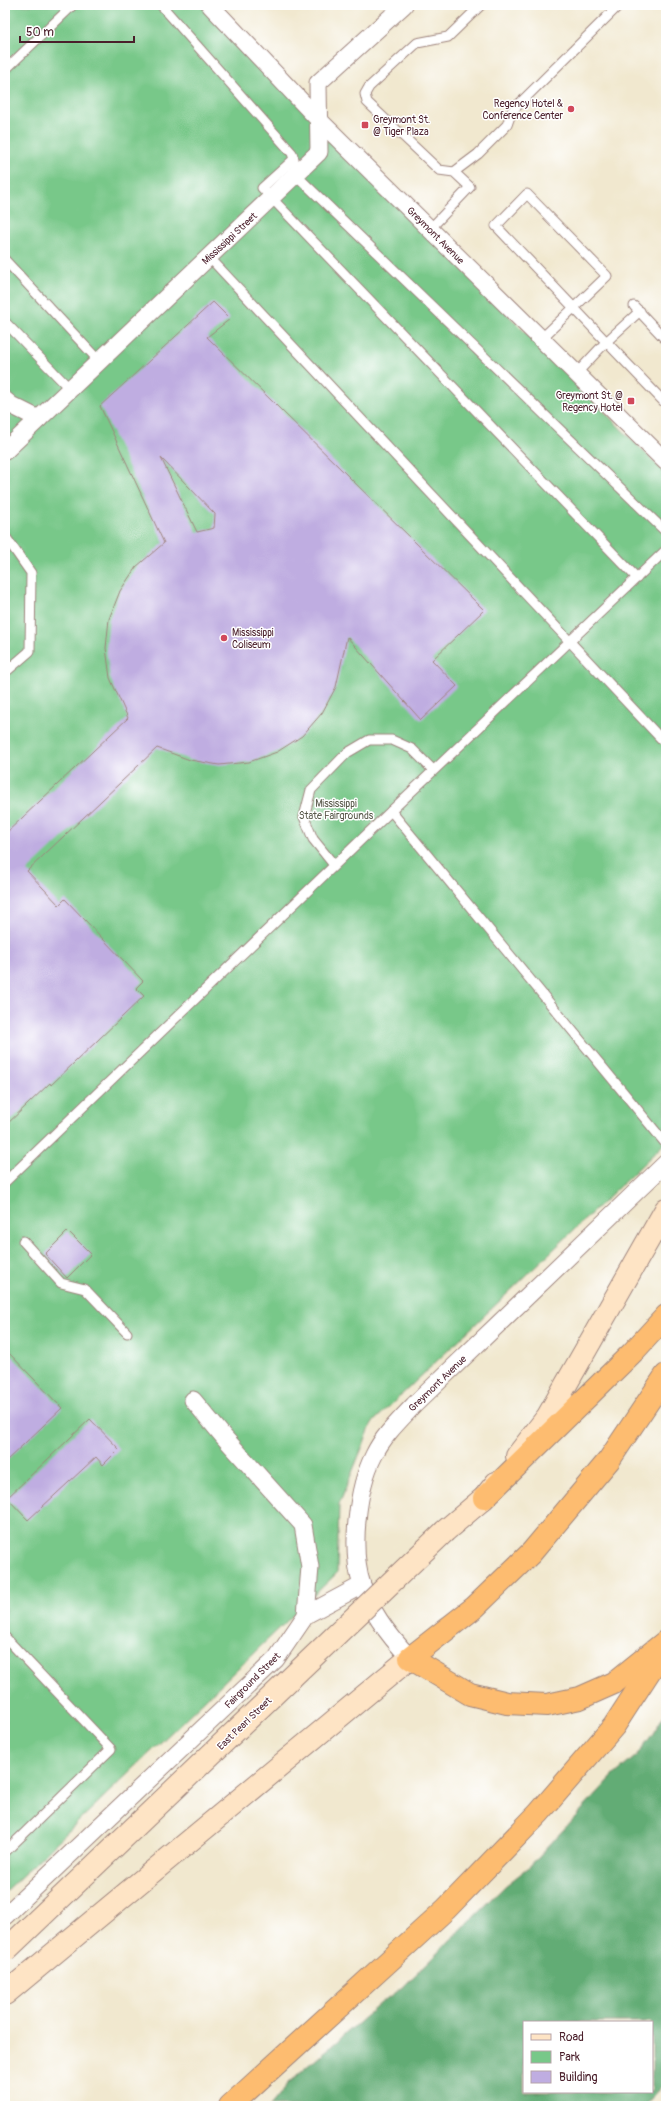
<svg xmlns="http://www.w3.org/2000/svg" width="671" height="2111" viewBox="0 0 671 2111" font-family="Pangolin,sans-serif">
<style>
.green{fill:#78c889;stroke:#61745a}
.forest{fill:#62ac75;stroke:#566650;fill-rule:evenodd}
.building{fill:#bfade1;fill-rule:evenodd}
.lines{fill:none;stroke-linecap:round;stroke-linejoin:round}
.lane-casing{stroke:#9e847d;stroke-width:11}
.street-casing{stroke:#9e847d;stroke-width:19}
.secondary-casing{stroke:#9e847d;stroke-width:24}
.highway-casing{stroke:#9e847d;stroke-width:24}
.lane{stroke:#fff;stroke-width:9}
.street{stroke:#fff;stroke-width:17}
.secondary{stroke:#fee4c5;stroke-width:22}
.highway{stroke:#fdbc6f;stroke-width:22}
.secondary-bridge-casing{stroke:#9e847d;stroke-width:24;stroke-linecap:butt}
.secondary-bridge{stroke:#fee4c5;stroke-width:22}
.poi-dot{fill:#d1495b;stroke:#fff;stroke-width:1.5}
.labels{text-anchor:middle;stroke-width:3;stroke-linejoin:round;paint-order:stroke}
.poi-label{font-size:10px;fill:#4a1f2b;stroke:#fff;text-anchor:end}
.street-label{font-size:10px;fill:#4a1f2b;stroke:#fff}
.park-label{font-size:10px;fill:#5a5a4c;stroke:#fff}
</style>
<rect width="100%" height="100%" fill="#fff"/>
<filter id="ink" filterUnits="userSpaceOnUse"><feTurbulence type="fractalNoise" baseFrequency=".025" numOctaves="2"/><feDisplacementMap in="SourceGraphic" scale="8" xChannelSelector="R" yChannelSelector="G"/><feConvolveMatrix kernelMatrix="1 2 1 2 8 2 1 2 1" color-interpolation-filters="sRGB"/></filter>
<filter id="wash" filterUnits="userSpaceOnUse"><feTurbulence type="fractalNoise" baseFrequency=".012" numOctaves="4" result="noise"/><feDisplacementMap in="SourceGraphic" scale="16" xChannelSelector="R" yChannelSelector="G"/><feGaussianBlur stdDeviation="0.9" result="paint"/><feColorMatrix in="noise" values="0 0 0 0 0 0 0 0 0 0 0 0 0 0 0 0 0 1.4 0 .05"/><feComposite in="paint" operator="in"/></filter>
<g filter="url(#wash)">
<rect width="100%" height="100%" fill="#f1e8cf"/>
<polygon class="green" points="5,5 200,5 666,474 666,1142 372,1423 339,1505 337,1573 5,1892"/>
<path class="forest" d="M666,1712V2083L644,2106H270L289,2083L382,2002L405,1985L505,1886L528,1868L613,1776L635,1757L652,1735ZM524,2022H652V2092H524Z"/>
<g id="blocks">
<g class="building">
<path d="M213,302L230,319L207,337L484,610L432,660L457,686L421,720L347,637L336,687L322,713L302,736L277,752L249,762L219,765L190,760L157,748L27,871L59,905L65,899L143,981L136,988L144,996L51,1085L50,1083L5,1126V834L128,718L110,678L106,648L109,619L120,591L136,567L164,543L100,406ZM161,458L215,514L214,528L197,532Z"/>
<polygon points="68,1231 91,1254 67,1278 45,1254"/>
<polygon points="5,1349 62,1408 5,1462"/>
<polygon points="90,1419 119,1449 103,1465 96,1457 28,1520 7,1498"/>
</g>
</g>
</g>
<g filter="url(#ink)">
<use href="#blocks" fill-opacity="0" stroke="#9e847d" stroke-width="1"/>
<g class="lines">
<defs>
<g id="lane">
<polyline points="161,5 292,153 294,159 262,188 637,578"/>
<polyline points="5,70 73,5"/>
<polyline points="454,172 478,154 507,125 512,111 619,5"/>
<polyline points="296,175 666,532"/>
<polyline points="430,229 470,187 454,172 439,170 367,102 365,94 369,87 417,43 448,37 481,5"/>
<polyline points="209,257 666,744"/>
<polyline points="5,260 99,361"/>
<polyline points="634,306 666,340"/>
<polyline points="5,322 70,389"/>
<path d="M541,339L607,276L527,194L496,226C552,285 609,345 666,404"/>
<polyline points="576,374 606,342 640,311"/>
<polyline points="5,536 31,573 30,651 8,670 5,667"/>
<polyline points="391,811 666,1144"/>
<polyline points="334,865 313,839 304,817 311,790 347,753 369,740 392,740 412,749 433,770"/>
<polyline points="5,1182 391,811 666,550"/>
<polyline points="23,1241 61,1283 85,1289 127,1333"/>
<polyline points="5,1637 111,1749 5,1852"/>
</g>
<g id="street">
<polyline points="210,5 317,118 666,462"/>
<polyline points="5,400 11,405 39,419"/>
<polyline points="5,451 319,152 318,83 404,5"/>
<polyline points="306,1615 362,1585"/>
<path d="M410,1658C390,1637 371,1613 362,1585C350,1550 357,1488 374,1455C383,1436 399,1421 414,1405L666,1163"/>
<polyline points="5,1916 276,1659 306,1615 310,1567 303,1525 223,1436 193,1400"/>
</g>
<g id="secondary">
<polyline points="517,1456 548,1416 666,1209"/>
<polyline points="445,1531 484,1498 496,1483"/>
<polyline points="5,1994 410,1658"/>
</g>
<g id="highway">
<polyline points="666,1375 609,1460 531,1553 475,1607 410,1658 470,1694 507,1703 547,1705 580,1698 614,1683 666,1641"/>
<polyline points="484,1498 633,1352 666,1316"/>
<polyline points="230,2106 446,1909 539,1813 614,1726 662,1652"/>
</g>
</defs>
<use href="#lane" class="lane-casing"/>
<use href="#street" class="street-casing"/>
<use href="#secondary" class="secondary-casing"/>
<use href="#highway" class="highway-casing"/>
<use href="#lane" class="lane"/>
<use href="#street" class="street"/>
<use href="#secondary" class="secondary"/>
<use href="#highway" class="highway"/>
<defs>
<polyline id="secondary-bridge" points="5,1951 445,1531"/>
</defs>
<use href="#secondary-bridge" class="secondary-bridge-casing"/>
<use href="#secondary-bridge" class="secondary-bridge"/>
</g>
</g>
<g class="poi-dot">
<circle cx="571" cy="109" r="4"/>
<rect x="361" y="121" width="8" height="8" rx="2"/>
<rect x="627" y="397" width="8" height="8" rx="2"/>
<circle cx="224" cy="638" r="4"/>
</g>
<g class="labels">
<g class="poi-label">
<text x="563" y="107">Regency Hotel &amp;<tspan x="563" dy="12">Conference Center</tspan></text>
<text x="373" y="123" text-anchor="start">Greymont St.<tspan x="373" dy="12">@ Tiger Plaza</tspan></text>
<text x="623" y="399">Greymont St. @<tspan x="623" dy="12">Regency Hotel</tspan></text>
<text x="232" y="636" text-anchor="start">Mississippi<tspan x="232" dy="12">Coliseum</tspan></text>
</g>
<g class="street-label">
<text transform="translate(436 235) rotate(45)" y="4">Greymont Avenue</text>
<text transform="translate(229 238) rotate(-43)" y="4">Mississippi Street</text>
<text transform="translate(437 1383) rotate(-44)" y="4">Greymont Avenue</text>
<text transform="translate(252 1680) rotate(-45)" y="4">Fairground Street</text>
<text transform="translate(244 1723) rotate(-44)" y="4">East Pearl Street</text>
</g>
<g class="park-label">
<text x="336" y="807">Mississippi<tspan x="336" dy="12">State Fairgrounds</tspan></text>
</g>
</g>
<rect width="671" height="2111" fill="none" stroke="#fff" stroke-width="20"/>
<rect x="523" y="2021" width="130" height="72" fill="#ffffff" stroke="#b7a5aa"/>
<rect x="531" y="2034" width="20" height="6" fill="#fee4c5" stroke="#b7a5aa"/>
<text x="559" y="2041" font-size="12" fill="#4a1f2b">Road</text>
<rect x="531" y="2051" width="20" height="12" fill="#78c889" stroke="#b7a5aa"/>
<text x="559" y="2061" font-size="12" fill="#4a1f2b">Park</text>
<rect x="531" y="2071" width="20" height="12" fill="#bfade1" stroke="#b7a5aa"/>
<text x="559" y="2081" font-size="12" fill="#4a1f2b">Building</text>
<path d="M20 36v6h114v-6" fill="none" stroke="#4a1f2b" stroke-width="2"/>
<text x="26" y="36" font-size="12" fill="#4a1f2b" stroke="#ffffff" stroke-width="3" paint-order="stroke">50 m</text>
</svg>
